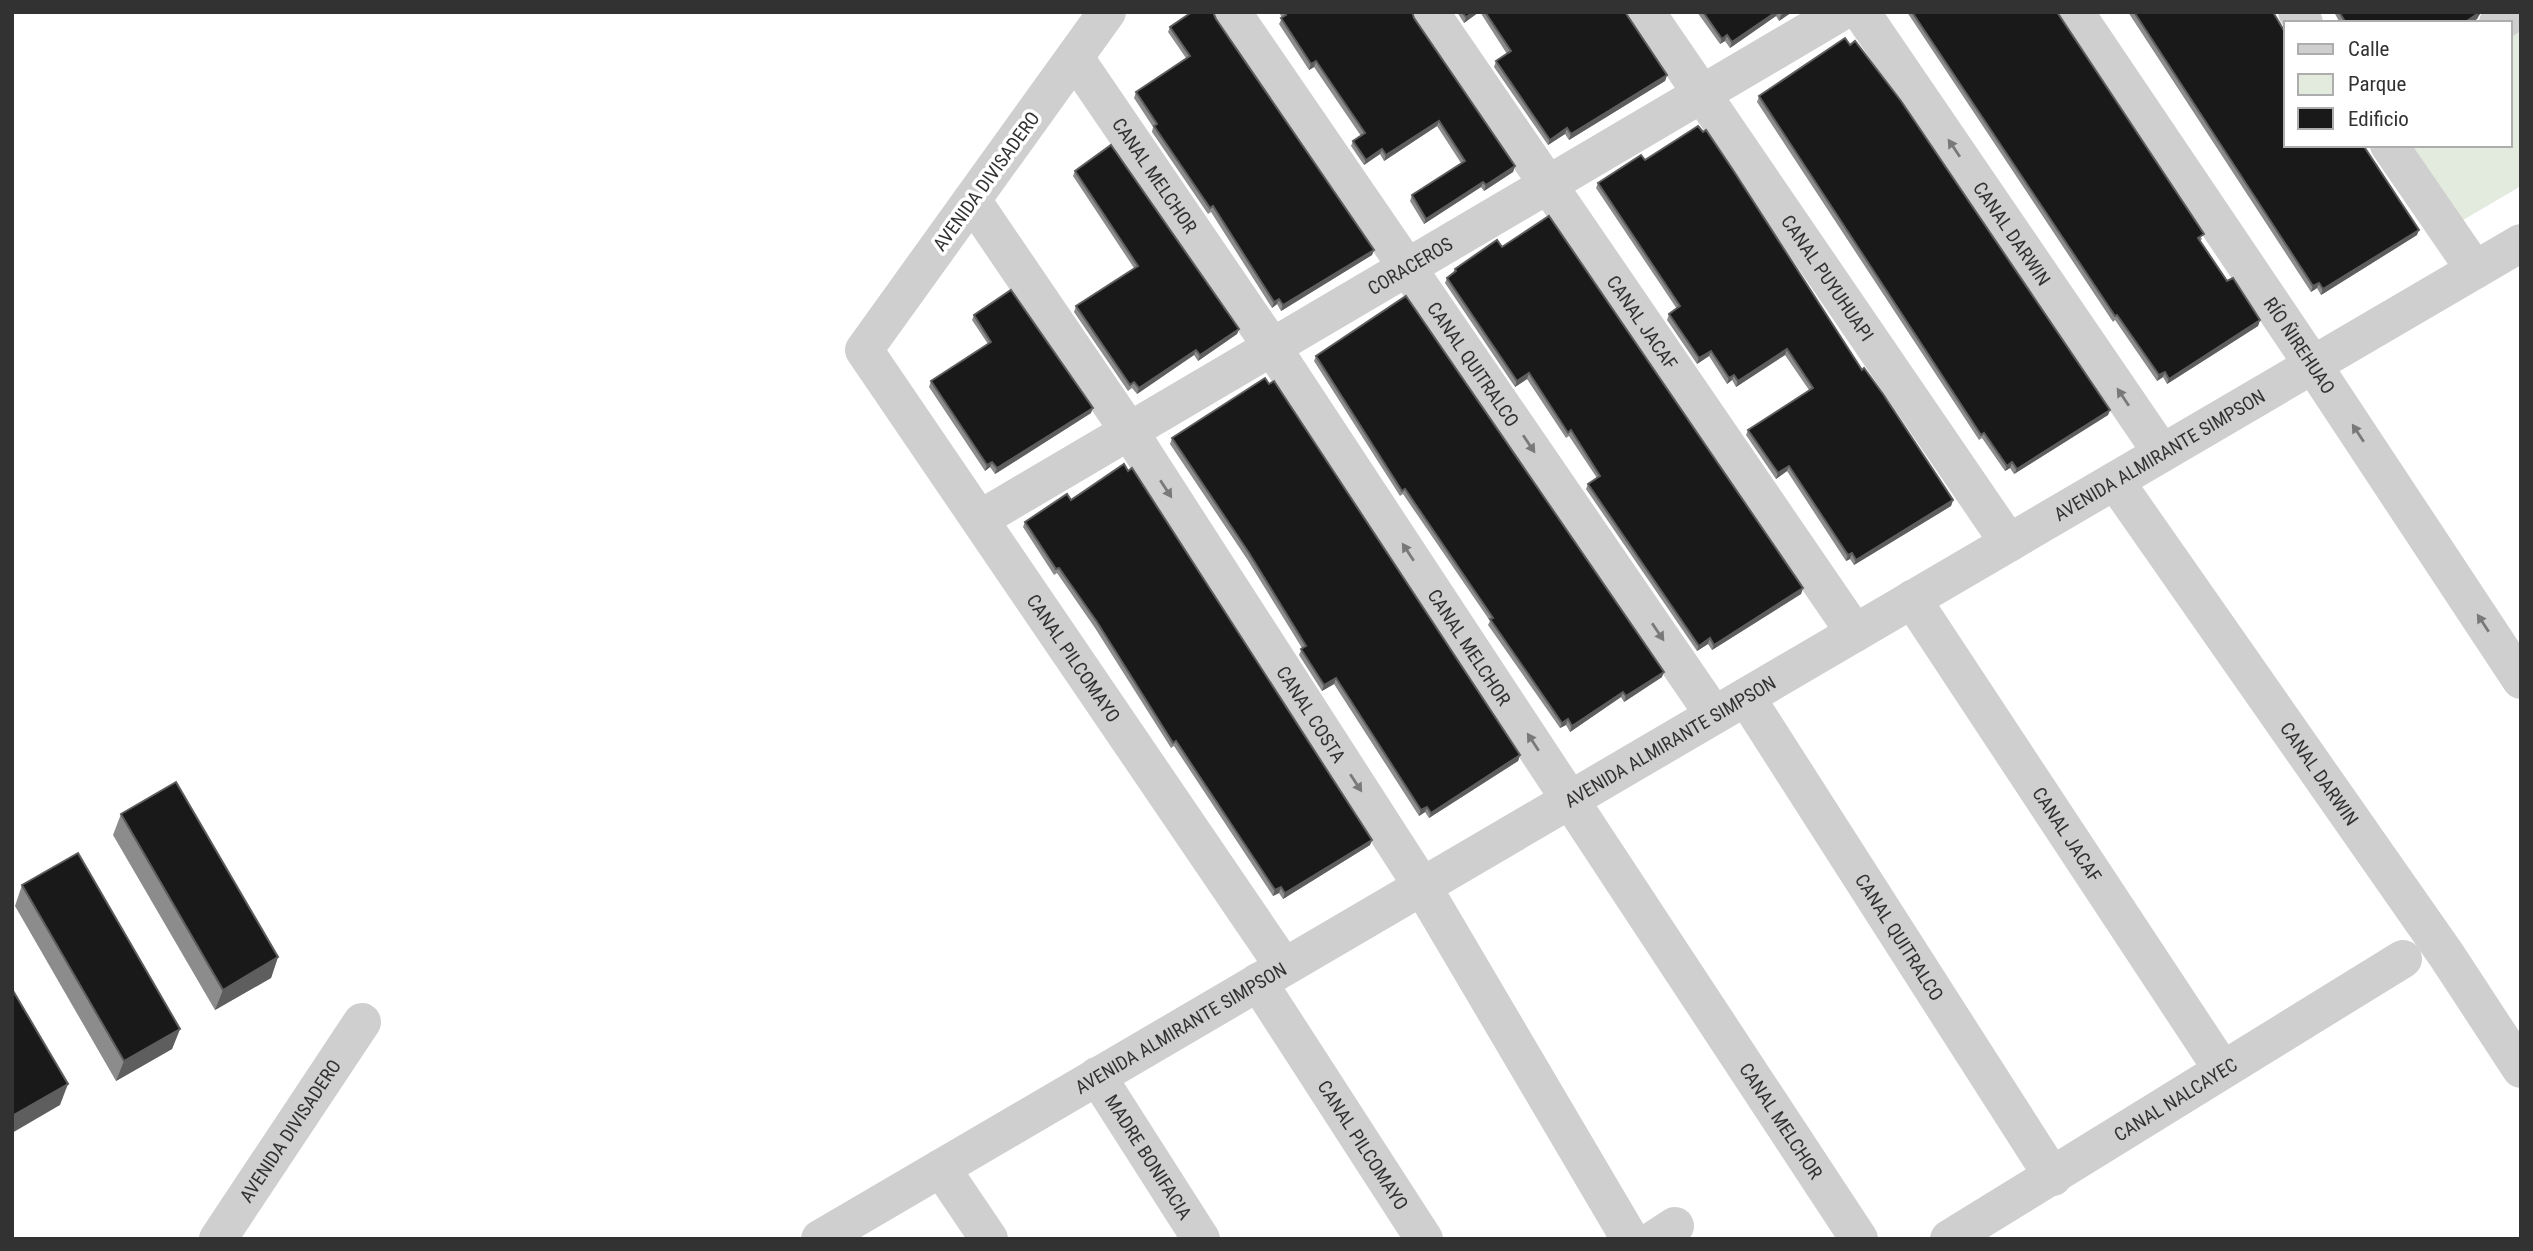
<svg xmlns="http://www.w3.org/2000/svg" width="2533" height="1251" viewBox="0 0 2533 1251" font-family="'Roboto Condensed',sans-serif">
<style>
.green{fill:#e3eade}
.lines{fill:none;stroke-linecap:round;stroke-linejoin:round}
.minor{stroke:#cfcfcf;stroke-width:38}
.wall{fill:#8c8c8c}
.shaded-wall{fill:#5e5e5e}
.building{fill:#191919;stroke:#5e5e5e;stroke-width:2}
.oneway{fill:#797979}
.labels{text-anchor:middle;stroke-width:7;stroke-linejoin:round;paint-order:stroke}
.street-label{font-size:19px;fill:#323232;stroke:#fff}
</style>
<rect width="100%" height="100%" fill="#fff"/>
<polygon class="green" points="2521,21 2521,186 2458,223 2405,145 2510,145 2510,27"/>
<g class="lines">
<g class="minor">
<path id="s1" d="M1107,12L864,350L1284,967"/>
<path id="s2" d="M1232,12L1714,715"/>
<path id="s3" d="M1430,12L1855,633"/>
<path id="s4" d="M1646,12L2009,543"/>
<path id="s5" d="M1861,12L2162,453"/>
<path id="s6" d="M2075,12L2313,365L2521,680"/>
<polyline points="2297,12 2304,23"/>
<polyline points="2498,23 2515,12"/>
<path id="s7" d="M1075,58L1272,347L1859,1239"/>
<polyline points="2389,145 2475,270"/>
<path id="s8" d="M972,200L1129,431L1422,886L1630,1239"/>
<path id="s9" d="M2115,481L2447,956L2521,1069"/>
<path id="s10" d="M980,519L1841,12"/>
<path id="s11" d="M1912,599L2222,1069"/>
<path id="s12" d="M1746,697L2053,1177"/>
<path id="s13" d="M1258,982L1424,1239"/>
<path id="s14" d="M1097,1076L1201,1239"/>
<polyline points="941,1168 989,1239"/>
<path id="s15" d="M218,1239L362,1022"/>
<path id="s16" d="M820,1239L2521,243"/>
<polyline points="1655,1239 1675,1226"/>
<path id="s17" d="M1949,1239L2403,959"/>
</g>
</g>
<g class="wall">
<polygon points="1279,12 1412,12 1414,18 1515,166 1513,172 1484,191 1481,187 1424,224 1410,201 1412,195 1461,163 1437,126 1384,161 1380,154 1364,165 1351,146 1353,141 1361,136 1314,67 1309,70 1279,24 1282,18"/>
<polygon points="1457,12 1479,12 1464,23"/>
<polygon points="1480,12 1625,12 1667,75 1665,81 1569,140 1565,134 1548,145 1494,67 1496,61 1507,54"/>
<polygon points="1697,12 1792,12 1779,21 1776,16 1730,48 1725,41 1720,44"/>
<polygon points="1907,12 2057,12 2202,239 2200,241 2227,281 2260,320 2258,326 2167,384 2163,377 2157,381 2115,320 2113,322"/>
<polygon points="2128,12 2273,12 2286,145 2417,235 2321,295 2317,288 2311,292"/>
<polygon points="2334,12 2481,12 2477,19 2471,23 2340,23"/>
<polygon points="1216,19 1374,250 1372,255 1281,311 1277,304 1272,308 1211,212 1208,214 1152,132 1153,127 1134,98 1136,92 1186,58 1168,32 1170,27"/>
<polygon points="1759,96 2110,410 2108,415 2014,474 2010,468 2005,471 1982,438 1979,440 1757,102"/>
<polygon points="1645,160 1862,370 1953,500 1951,506 1854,565 1850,559 1846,561 1787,471 1776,479 1746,435 1748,430 1809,390 1785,355 1736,387 1732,380 1727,384 1709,356 1697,364 1667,320 1669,314 1677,309 1596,188 1598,183"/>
<polygon points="1075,171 1239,329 1237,334 1198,361 1194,355 1137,394 1132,388 1128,391 1074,312 1076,306 1134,268 1073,176"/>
<polygon points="1502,247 1803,588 1801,594 1712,650 1708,644 1697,651 1586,489 1588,484 1597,478 1569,436 1566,438 1527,379 1515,387 1445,283 1447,278 1453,273 1455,269"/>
<polygon points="974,315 1091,413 995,474 990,467 985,471 929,387 931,381 988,344 972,320"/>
<polygon points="1316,356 1662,677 1624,702 1621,697 1570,732 1566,725 1560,728 1488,625 1490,621 1403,494 1400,496 1314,361"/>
<polygon points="1172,438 1520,755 1518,761 1429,818 1425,812 1419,816 1334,684 1322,691 1299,655 1302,648 1247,559 1170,444"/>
<polygon points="1071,500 1372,840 1370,845 1283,899 1279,893 1273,896 1174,746 1171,748 1095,628 1057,573 1054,575 1023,527 1025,522"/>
<polygon points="121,814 278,957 271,978 215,1010 113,835"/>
<polygon points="22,885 180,1029 172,1049 116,1081 15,906"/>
</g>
<g class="shaded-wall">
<polygon points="1473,12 1479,12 1464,23 1466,17"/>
<polygon points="1776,12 1778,12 1776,16 1730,48 1732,42"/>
<polygon points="1785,12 1792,12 1779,21 1781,15"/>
<polygon points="2480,12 2481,12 2477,19 2471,23 2464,23"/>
<polygon points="1727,35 1725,41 1720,44 1722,39"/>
<polygon points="1316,61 1314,67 1309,70 1311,64"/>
<polygon points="1667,75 1665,81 1569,140 1571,134"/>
<polygon points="1439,121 1437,126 1384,161 1386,155"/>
<polygon points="1567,128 1565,134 1548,145 1550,140"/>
<polygon points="1382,149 1380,154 1364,165 1366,160"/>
<polygon points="1515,166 1513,172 1484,191 1486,185"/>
<polygon points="1483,182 1481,187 1424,224 1426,219"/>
<polygon points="2419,230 2417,235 2321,295 2323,289"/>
<polygon points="1374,250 1372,255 1281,311 1283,305"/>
<polygon points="2319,283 2317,288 2311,292 2313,286"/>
<polygon points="1279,299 1277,304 1272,308 1274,302"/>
<polygon points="2260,320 2258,326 2167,384 2169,379"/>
<polygon points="1239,329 1237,334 1198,361 1200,355"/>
<polygon points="1787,349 1785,355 1736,387 1738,381"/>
<polygon points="1196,350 1194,355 1137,394 1139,388"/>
<polygon points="1711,351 1709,356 1697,364 1699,358"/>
<polygon points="2165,372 2163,377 2157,381 2159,375"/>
<polygon points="1529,373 1527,379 1515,387 1517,381"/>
<polygon points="1734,375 1732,380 1727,384 1729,378"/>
<polygon points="1093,408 1091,413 995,474 997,468"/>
<polygon points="2110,410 2108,415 2014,474 2017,469"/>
<polygon points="992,462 990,467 985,471 987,465"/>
<polygon points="2012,462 2010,468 2005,471 2007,466"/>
<polygon points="1789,466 1787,471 1776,479 1778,473"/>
<polygon points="1953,500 1951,506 1854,565 1856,560"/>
<polygon points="1852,553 1850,559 1846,561 1848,555"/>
<polygon points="1803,588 1801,594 1712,650 1714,645"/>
<polygon points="1710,638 1708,644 1697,651 1699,646"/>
<polygon points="1664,672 1662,677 1624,702 1626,696"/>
<polygon points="1336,678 1334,684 1322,691 1324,685"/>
<polygon points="1623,692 1621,697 1570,732 1572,726"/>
<polygon points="1568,719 1566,725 1560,728 1562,723"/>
<polygon points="1520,755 1518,761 1429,818 1431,813"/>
<polygon points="1427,807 1425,812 1419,816 1421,810"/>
<polygon points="1372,840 1370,845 1283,899 1285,893"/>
<polygon points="1281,887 1279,893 1273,896 1275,890"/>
<polygon points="278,957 271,978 215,1010 223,990"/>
<polygon points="180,1029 172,1049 116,1081 124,1061"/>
<polygon points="68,1084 60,1105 12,1133 12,1116"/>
</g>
<g class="building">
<polygon points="1192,12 1213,12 1216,19 1374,250 1283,305 1279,299 1274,302 1213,206 1210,208 1154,126 1157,124 1136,92 1190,56 1170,27"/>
<polygon points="1284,12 1412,12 1414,18 1515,166 1486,185 1483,182 1426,219 1412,195 1465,161 1439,121 1386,155 1382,149 1366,160 1353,141 1365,133 1316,61 1311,64 1281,18 1286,15"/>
<polygon points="1462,12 1473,12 1466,17"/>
<polygon points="1485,12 1625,12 1667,75 1571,134 1567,128 1550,140 1496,61 1511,51"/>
<polygon points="1703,12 1776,12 1732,42 1727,35 1722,39"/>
<polygon points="1912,12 2057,12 2204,234 2198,238 2227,281 2233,278 2260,320 2169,379 2165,372 2159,375 2117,315 2115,316"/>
<polygon points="2134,12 2273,12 2286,34 2286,145 2363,145 2419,230 2323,289 2319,283 2313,286"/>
<polygon points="2339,12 2480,12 2464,23 2346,23"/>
<polygon points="1845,38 1850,45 1855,41 1901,101 2110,410 2017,469 2012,462 2007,466 1984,433 1981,435 1759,96"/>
<polygon points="1698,126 1703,132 1706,130 1733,170 1862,370 1864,368 1883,394 1953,500 1856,560 1852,553 1848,555 1789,466 1778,473 1748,430 1813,388 1787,349 1738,381 1734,375 1729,378 1711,351 1699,358 1669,314 1680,306 1598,183 1641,155 1645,160"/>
<polygon points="1111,145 1239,329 1200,355 1196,350 1139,388 1134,382 1130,385 1076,306 1138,266 1075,171"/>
<polygon points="1549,216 1803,588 1714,645 1710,638 1699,646 1588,484 1600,476 1571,430 1568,433 1529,373 1517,381 1447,278 1456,271 1455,269 1497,240 1502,247"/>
<polygon points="1011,290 1093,408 997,468 992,462 987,465 931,381 991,342 974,315"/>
<polygon points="1406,296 1664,672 1626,696 1623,692 1572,726 1568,719 1562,723 1490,619 1493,618 1405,489 1402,491 1316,356"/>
<polygon points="1265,378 1269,384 1274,381 1520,755 1431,813 1427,807 1421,810 1336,678 1324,685 1301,649 1306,646 1249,553 1172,438"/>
<polygon points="1124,464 1128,471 1132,468 1372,840 1285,893 1281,887 1275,890 1176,741 1173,743 1097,622 1059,568 1056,569 1025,522 1067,494 1071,500"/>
<polygon points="176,782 278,957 223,990 121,814"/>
<polygon points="78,853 180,1029 124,1061 22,885"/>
<polygon points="12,989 68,1084 12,1116"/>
</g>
<defs><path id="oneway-solid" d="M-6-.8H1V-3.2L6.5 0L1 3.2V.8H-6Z" transform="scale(1.75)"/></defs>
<g class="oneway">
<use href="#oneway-solid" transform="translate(1954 148) rotate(-124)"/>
<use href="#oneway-solid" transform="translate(2123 397) rotate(-124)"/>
<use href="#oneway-solid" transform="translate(2358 433) rotate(-123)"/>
<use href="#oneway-solid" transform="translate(1529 444) rotate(56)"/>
<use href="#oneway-solid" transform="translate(1166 489) rotate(57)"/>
<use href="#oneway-solid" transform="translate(1408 552) rotate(-123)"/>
<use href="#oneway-solid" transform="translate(2483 623) rotate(-123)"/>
<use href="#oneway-solid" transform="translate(1658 632) rotate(56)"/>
<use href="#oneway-solid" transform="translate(1533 742) rotate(-123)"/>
<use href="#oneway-solid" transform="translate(1356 783) rotate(57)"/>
</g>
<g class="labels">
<g class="street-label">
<text dy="7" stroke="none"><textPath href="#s7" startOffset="142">CANAL MELCHOR</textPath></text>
<text transform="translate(986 181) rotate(-54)" y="7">AVENIDA DIVISADERO</text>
<text dy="7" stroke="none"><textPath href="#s5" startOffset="268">CANAL DARWIN</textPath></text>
<text dy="7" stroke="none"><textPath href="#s10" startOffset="499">CORACEROS</textPath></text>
<text dy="7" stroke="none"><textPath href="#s4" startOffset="322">CANAL PUYUHUAPI</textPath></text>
<text dy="7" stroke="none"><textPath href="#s3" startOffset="376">CANAL JACAF</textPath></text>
<text dy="7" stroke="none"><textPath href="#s6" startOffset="402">RÍO ÑIREHUAO</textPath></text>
<text dy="7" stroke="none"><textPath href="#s2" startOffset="427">CANAL QUITRALCO</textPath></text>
<text dy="7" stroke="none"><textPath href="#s16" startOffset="1552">AVENIDA ALMIRANTE SIMPSON</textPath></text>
<text dy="7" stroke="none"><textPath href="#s7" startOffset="709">CANAL MELCHOR</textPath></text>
<text dy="7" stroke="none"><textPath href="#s1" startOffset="789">CANAL PILCOMAYO</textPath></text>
<text dy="7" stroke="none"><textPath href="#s8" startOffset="616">CANAL COSTA</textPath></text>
<text dy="7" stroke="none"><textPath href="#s16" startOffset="985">AVENIDA ALMIRANTE SIMPSON</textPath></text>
<text dy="7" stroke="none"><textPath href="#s9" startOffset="357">CANAL DARWIN</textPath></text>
<text dy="7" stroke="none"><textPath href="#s11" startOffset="282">CANAL JACAF</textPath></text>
<text dy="7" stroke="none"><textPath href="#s12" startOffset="285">CANAL QUITRALCO</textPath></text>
<text dy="7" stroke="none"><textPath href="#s16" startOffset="418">AVENIDA ALMIRANTE SIMPSON</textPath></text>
<text dy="7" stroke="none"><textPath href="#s17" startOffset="266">CANAL NALCAYEC</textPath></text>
<text dy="7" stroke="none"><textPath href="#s7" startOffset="1276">CANAL MELCHOR</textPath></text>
<text dy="7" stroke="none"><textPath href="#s15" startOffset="130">AVENIDA DIVISADERO</textPath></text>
<text dy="7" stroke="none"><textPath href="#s13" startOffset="194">CANAL PILCOMAYO</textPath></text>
<text dy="7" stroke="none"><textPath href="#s14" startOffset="96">MADRE BONIFACIA</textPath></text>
</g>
</g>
<rect width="2533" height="1251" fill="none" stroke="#323232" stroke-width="28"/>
<rect x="2284" y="21" width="228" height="126" fill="#ffffff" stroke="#adadad" stroke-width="2"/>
<rect x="2298" y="44" width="35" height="10" fill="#cfcfcf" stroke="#adadad" stroke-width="2"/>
<text x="2348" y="56" font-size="21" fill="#323232">Calle</text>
<rect x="2298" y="74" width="35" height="21" fill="#e3eade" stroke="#adadad" stroke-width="2"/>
<text x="2348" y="91" font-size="21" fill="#323232">Parque</text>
<rect x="2298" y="108" width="35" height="21" fill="#191919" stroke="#adadad" stroke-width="2"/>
<text x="2348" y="126" font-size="21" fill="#323232">Edificio</text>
</svg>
